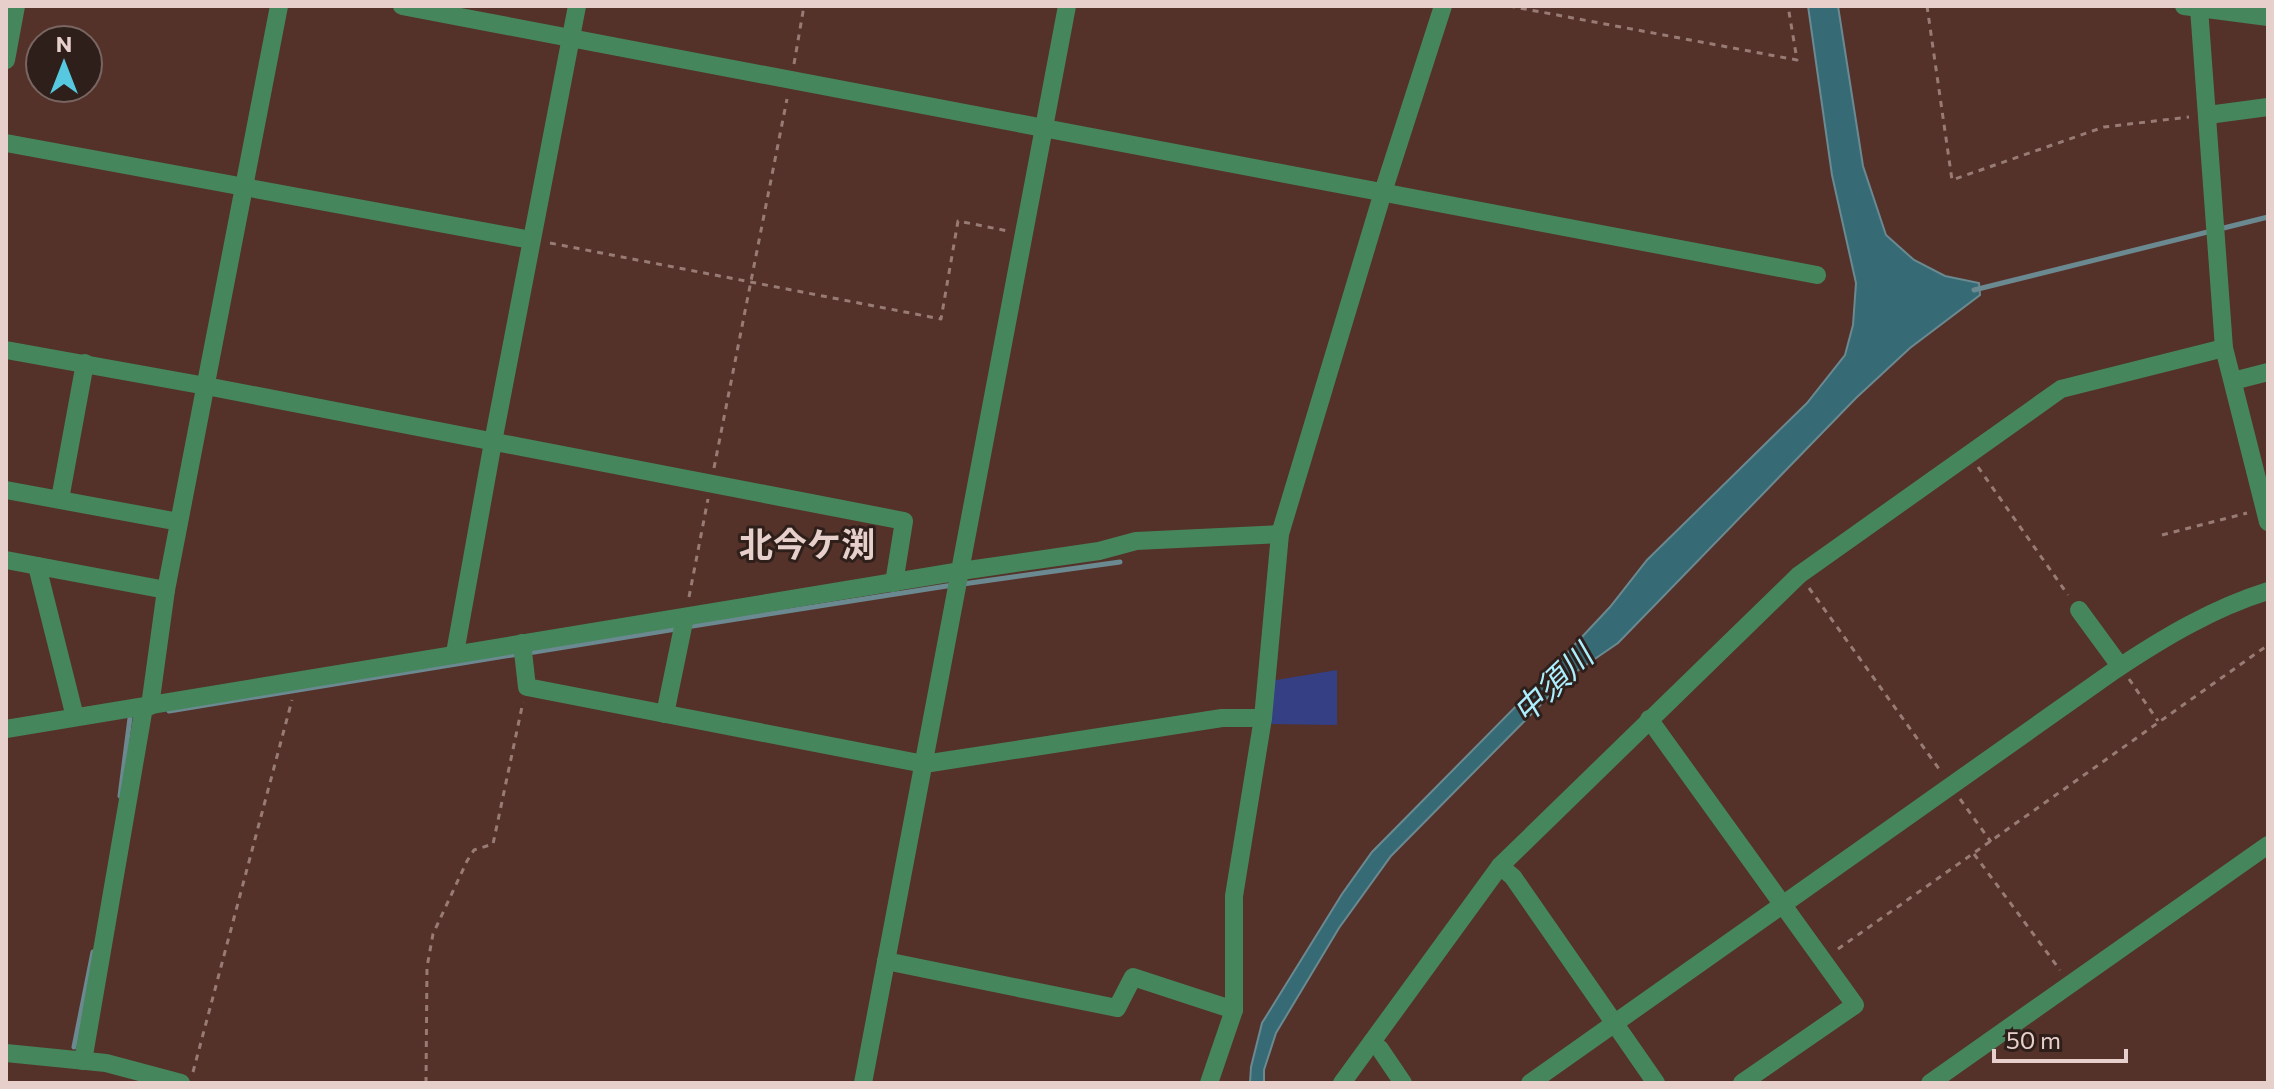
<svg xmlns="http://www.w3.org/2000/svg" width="2274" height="1089" viewBox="0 0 2274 1089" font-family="Commissioner,'Noto Sans JP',sans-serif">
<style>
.green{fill:#343f84}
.water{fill:#366b76;stroke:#6b8990;stroke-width:2}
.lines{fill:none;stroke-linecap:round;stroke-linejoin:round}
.stream{stroke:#6b8990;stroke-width:5}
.path{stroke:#987b74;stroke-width:3;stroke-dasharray:6 6;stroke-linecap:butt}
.minor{stroke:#46865c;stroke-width:18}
.labels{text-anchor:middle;stroke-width:6;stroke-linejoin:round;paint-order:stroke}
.water-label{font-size:32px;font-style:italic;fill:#abefff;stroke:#2f1f1b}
.quarter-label{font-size:34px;font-weight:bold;fill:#e7d0cb;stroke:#2f1f1b}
</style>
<rect width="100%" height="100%" fill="#54322a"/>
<polygon class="green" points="1337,670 1337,725 1268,724 1270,681"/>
<polygon class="water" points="1808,6 1838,6 1863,166 1886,235 1914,260 1945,276 1979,283 1980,295 1910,348 1856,398 1618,643 1567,678 1391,856 1339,928 1276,1033 1264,1070 1264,1083 1250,1083 1251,1067 1262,1023 1342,894 1372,852 1535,687 1610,607 1647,560 1807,403 1845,355 1853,325 1856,283 1832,175"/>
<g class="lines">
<g class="stream">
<polyline points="1974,290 2268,217"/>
<polyline points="963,584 1120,562"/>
<polyline points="686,627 953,585"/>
<polyline points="528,653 676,629"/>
<polyline points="169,711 518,654"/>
<polyline points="120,796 130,718"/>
<polyline points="74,1047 93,952"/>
</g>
<g class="path">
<polyline points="1509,6 1797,60 1788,6"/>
<polyline points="1927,6 1952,180 2104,127 2189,117"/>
<polyline points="794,64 804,6"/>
<polyline points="550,243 941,319 958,221 1008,231"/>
<polyline points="1978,467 2068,595"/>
<polyline points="714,468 787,99"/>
<polyline points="2162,535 2247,513"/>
<polyline points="1809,588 1942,773"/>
<polyline points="689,597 708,499"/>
<polyline points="2129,679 2158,721"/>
<polyline points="1960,799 1991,842"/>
<polyline points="1974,854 2060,970"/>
<polyline points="1838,949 2268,645"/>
<polyline points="193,1072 292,700"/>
<polyline points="426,1083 427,967 433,934 467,861 474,850 493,844 523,702"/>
</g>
<g class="minor">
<polyline points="402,6 1817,275"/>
<polyline points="2184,6 2268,17"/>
<polyline points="2199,8 2224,348 2268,522"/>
<polyline points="6,60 16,6"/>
<polyline points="2208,115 2268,107"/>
<polyline points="6,143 531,240"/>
<polyline points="6,350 206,386 904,521 894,583"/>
<polyline points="2233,381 2268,372"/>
<polyline points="6,490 179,522"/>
<polyline points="60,499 85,363"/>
<polyline points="6,560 166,590"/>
<polyline points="37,566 75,717"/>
<polyline points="2079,610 2120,666"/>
<polyline points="522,643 527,687 924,764 1222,718 1263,718"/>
<polyline points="455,653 493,442 577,6"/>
<polyline points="150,706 166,590 279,6"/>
<polyline points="665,714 685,617"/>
<polyline points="1649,719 1855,1005 1742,1083"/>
<polyline points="6,729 961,571 1099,551 1136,541 1280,534"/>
<polyline points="1500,866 1513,877 1656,1083"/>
<polyline points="886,961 1117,1008 1133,977 1234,1010"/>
<polyline points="1372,1042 1380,1049 1403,1083"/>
<polyline points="6,1053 106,1063 181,1083"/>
<polyline points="83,1061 144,707"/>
<polyline points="863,1083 1067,6"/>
<polyline points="1209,1083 1234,1010 1234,896 1263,718 1280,534 1383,192 1443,6"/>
<polyline points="1342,1083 1500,866 1799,575 2061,389 2224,348"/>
<path d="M1530,1083L2115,670C2163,638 2213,608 2268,591"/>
<polyline points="1930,1083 2268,845"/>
</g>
</g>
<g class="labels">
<g class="water-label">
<text transform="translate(1553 684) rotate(-44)" y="11">中須川</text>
</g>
<g class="quarter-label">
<text x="807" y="557">北今ケ渕</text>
</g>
</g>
<rect width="2274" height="1089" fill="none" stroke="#e7d0cb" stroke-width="16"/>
<g transform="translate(64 64)"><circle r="38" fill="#2f1f1b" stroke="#796661" stroke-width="2"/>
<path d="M0-6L14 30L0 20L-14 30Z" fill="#56c9e1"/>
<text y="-12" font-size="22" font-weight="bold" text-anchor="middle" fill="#e7d0cb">N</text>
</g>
<path d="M1994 1049v12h132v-12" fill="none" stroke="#e7d0cb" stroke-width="4"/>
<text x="2006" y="1049" font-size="24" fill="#e7d0cb" stroke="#2f1f1b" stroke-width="6" paint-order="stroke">50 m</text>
</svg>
